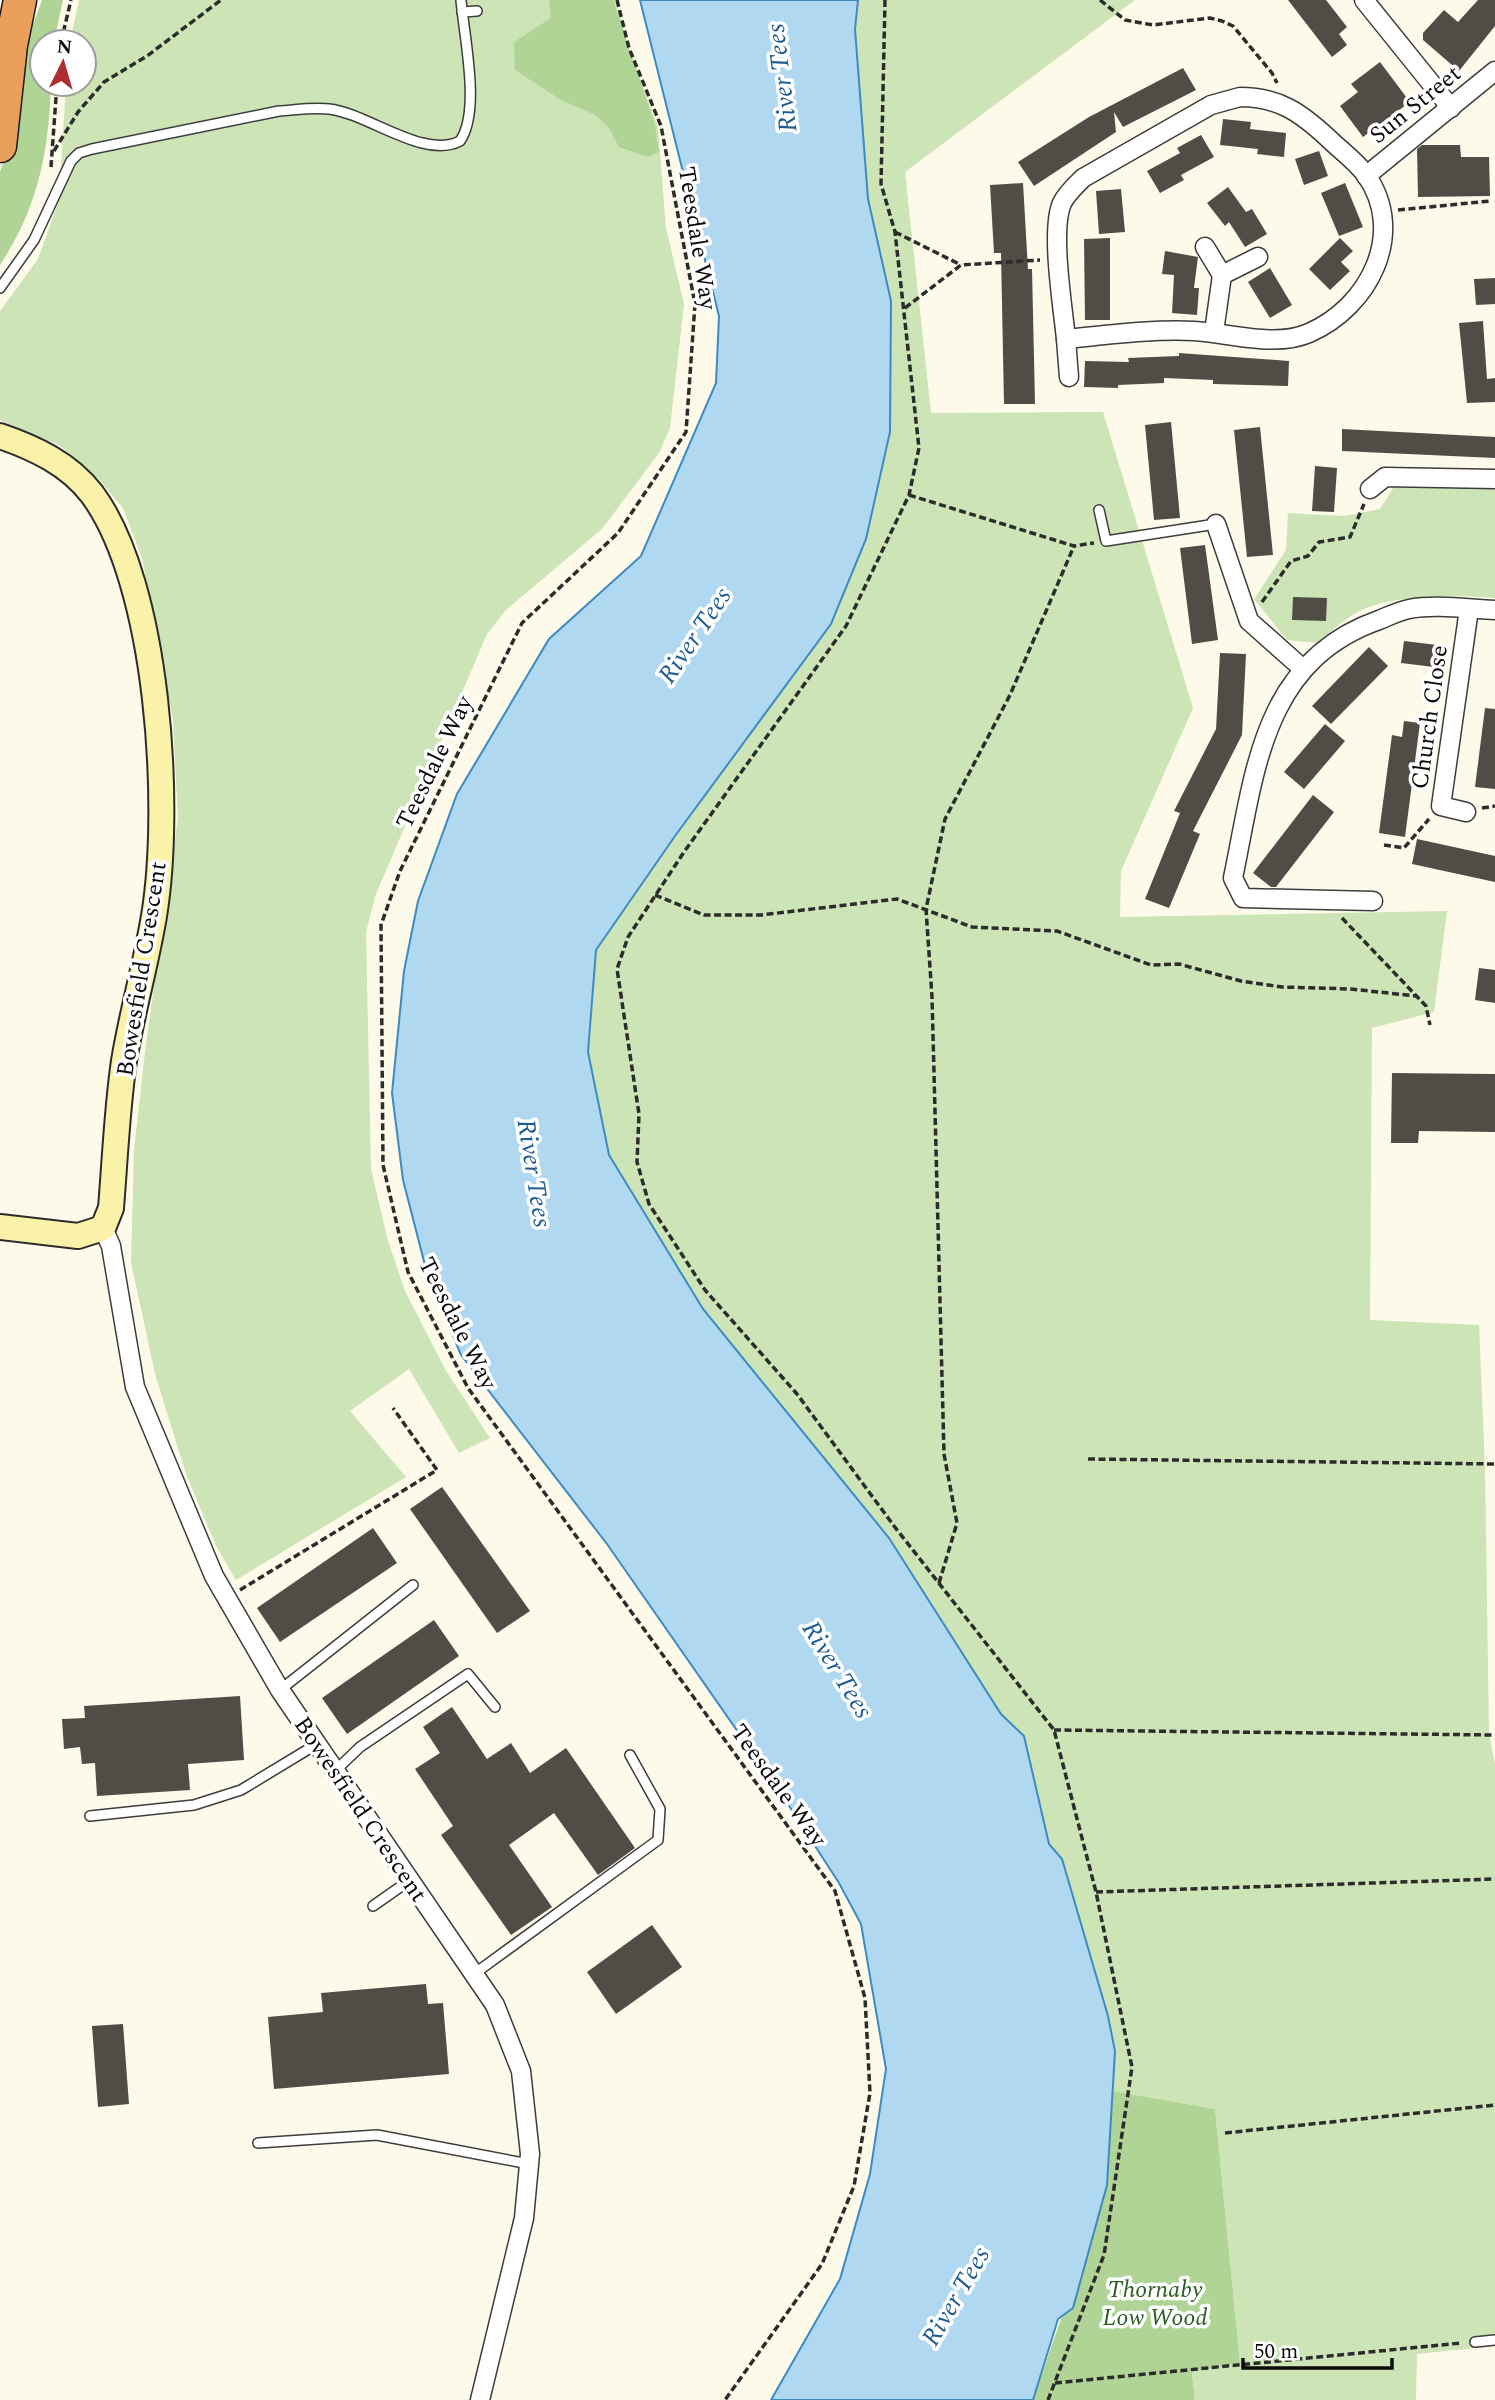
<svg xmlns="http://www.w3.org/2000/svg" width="1495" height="2400" viewBox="0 0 1495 2400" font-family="Spectral,serif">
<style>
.green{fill:#cde4b6}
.forest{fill:#b0d496}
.water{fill:#b1d8f1;stroke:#3e8ac3;stroke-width:2}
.building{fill:#524c47}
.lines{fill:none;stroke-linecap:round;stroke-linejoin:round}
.lane-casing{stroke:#3d3d3d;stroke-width:12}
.street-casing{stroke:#3d3d3d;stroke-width:21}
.secondary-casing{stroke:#2c2c2c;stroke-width:28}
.highway-casing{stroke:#1b1b1b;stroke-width:35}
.path{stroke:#2c2c2c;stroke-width:3.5;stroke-dasharray:7 3.5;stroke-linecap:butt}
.lane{stroke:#fff;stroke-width:9}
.street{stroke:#fff;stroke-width:18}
.secondary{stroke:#f9f2a8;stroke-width:24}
.highway{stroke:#eaa05b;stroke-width:32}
.labels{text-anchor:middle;stroke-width:7;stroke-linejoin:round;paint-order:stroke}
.street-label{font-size:24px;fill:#0a0a0a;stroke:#fff}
.park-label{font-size:24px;font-style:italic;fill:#2b5c20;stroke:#fff}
.water-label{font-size:26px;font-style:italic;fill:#1e5c92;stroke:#fff}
</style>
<rect width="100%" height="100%" fill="#fefae9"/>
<g class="green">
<polygon points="79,0 615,0 630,53 658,127 666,228 684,304 670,428 659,453 602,529 506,610 487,634 376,894 366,932 371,1169 388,1241 405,1291 445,1369 490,1438 459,1453 409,1369 350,1411 406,1477 236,1580 216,1546 186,1474 155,1374 131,1262 134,1150 146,1043 178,819 173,720 142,558 123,508 97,477 59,445 0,420 0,311 38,259 59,200 66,84 84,84 84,42 70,42"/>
<polygon points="858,0 1135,0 905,172 931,413 1103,412 1193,708 1121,871 1120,917 1447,911 1434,1012 1372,1028 1370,1320 1479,1325 1485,1469 1489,1734 1495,1764 1495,2346 1417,2354 1416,2400 1195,2400 1192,2372 1240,2362 1215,2109 1113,2091 1115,2051 1062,1859 1049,1844 1024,1736 1001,1714 889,1538 703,1309 609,1155 588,1052 596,950 675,836 890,432 891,301 868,199 855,29"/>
<path d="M1395,485L1495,489V598C1456,595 1384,593 1351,616C1339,624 1328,634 1317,643L1287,640L1254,599L1286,550L1288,513L1344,516L1380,509Z"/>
</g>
<g class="forest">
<path d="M42,0H63L54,42H42V84H51C49,151 38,208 0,265V172L9,146L28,38Z"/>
<polygon points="549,0 613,0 655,125 659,152 648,157 619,147 609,128 595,115 561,100 515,70 514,42 551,18"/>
<polygon points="1113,2091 1215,2109 1240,2363 1192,2372 1195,2400 1033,2400 1107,2185"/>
</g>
<polygon class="water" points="640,0 858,0 855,29 868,199 891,301 890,432 866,539 831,624 675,836 596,950 588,1052 609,1155 703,1309 889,1538 1001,1714 1024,1736 1049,1844 1062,1859 1108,2016 1115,2051 1107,2185 1073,2308 1058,2319 1033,2400 771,2400 840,2279 870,2174 886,2069 861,1924 839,1883 782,1795 607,1544 461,1355 427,1273 403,1180 392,1093 404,971 418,901 457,794 549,639 641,556 716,383 719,316"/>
<g class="building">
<polygon points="1288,0 1326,0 1347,27 1339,34 1347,45 1332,57"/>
<polygon points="1478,0 1495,0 1495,26 1459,71 1423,40 1423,33 1444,10 1458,22"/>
<polygon points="1380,62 1410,102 1363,137 1340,106 1358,92 1351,84"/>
<polygon points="1183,68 1196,90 1123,127 1114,112 1116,132 1034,186 1018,162 1089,117"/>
<polygon points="1223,119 1251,122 1250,129 1286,133 1284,157 1257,154 1258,149 1220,145"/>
<polygon points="1201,135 1214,157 1181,175 1184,180 1160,193 1147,171 1180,153 1177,148"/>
<polygon points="1422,145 1460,145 1461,157 1489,157 1490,196 1418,197 1417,149"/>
<polygon points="1319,151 1328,176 1304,185 1295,159"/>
<polygon points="1023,183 1028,269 1032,269 1035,404 1004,404 1001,253 994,253 990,185"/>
<polygon points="1345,183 1363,227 1339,236 1321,193"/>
<polygon points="1228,187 1246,212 1252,209 1267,234 1245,247 1229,222 1225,226 1207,203"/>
<polygon points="1121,189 1125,232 1099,234 1096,191"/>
<polygon points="1110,238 1110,320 1085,320 1084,239"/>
<polygon points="1340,238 1353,251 1341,262 1350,271 1330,290 1309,269"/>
<polygon points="1165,251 1198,257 1194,288 1199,288 1197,315 1172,313 1174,275 1162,274"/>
<polygon points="1270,268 1292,305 1270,318 1248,282"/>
<polygon points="1495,278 1495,304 1476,305 1474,279"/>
<polygon points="1483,321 1487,379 1495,378 1495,402 1467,403 1459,323"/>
<polygon points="1179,353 1289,361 1288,386 1213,384 1213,380 1164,378 1164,383 1118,385 1118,388 1084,387 1085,361 1129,362 1128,358 1179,356"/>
<polygon points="1171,422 1180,518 1154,520 1145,425"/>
<polygon points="1260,427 1273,555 1247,557 1234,430"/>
<polygon points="1342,429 1495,437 1495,458 1342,451"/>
<polygon points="1315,466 1337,468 1334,512 1312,511"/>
<polygon points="1205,545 1218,640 1192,644 1180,548"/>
<polygon points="1293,597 1327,598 1326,621 1292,620"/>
<polygon points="1404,641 1437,645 1434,667 1401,663"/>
<polygon points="1369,647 1388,666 1331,724 1312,706"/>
<polygon points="1220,653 1246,654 1242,735 1193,831 1200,834 1169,908 1145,899 1180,813 1174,811 1216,729"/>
<polygon points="1485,708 1495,709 1495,789 1475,787"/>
<polygon points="1404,721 1420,723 1405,837 1379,833 1392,735 1402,737"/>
<polygon points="1325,724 1345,741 1304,789 1284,772"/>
<polygon points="1313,795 1334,812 1276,887 1271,887 1253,873"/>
<polygon points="1417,839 1495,856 1495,882 1412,864"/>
<polygon points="1479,968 1495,970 1495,1003 1475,1000"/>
<polygon points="1392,1073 1495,1074 1495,1132 1419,1131 1418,1143 1391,1143"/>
<polygon points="442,1487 530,1611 497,1633 410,1509"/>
<polygon points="373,1528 397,1563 280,1642 257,1608"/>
<polygon points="434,1620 459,1656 347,1734 322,1698"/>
<polygon points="240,1696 244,1760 188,1764 190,1790 97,1796 95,1763 82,1764 80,1747 64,1749 62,1719 85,1718 84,1706"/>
<polygon points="452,1707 487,1759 511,1743 530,1773 566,1748 635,1848 598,1875 554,1813 509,1845 552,1907 511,1935 441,1835 453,1826 415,1769 440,1753 423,1727"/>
<polygon points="652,1925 682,1967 616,2014 587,1972"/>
<polygon points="426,1984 428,2004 443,2003 449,2074 274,2089 268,2017 323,2012 321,1993"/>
<polygon points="123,2024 129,2104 98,2107 92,2026"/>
</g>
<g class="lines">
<defs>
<g id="lane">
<polyline points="462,12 477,11"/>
<path d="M0,288L34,240L71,161L79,153L92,149L279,111C295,110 313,107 329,109C367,113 424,160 460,141C481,111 464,37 461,0"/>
<polyline points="1099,510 1106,541 1216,524"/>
<polyline points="280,1690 413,1585"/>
<polyline points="335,1771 360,1747 468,1674 495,1707"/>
<polyline points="90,1816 194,1805 241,1790 317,1744"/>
<polyline points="373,1906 410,1880"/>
<polyline points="474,1974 658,1840 660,1809 630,1755"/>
<polyline points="258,2143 377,2135 529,2164"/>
<polyline points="1475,2342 1495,2340"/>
</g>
<g id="street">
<polyline points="1364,0 1451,108"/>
<path d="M1240,97C1279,97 1301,113 1328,138C1340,150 1356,161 1366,175C1407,233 1369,307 1309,333C1275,348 1230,333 1194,331C1151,329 1108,335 1066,339C1063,308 1050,230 1062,203C1067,193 1075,186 1083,178L1211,105Z"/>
<polyline points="1366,176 1495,71"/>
<polyline points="1205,247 1222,275"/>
<polyline points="1214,332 1222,275 1258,257"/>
<polyline points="1066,339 1069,377"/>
<polyline points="1370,489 1385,477 1495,479"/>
<polyline points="1216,524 1249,621 1302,668"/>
<polyline points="1466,812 1441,806 1469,609"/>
<path d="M1373,901L1243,898L1233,878C1255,772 1262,661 1379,620C1389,616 1399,611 1409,609C1436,604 1468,609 1495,610"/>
<polyline points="103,1228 111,1246 135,1387 214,1576 280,1690 495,2005 521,2071 530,2154 524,2218 480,2400"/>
</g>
<path id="secondary" d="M0,436C35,448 69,464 92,494C159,584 172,807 154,916C146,964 132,1012 124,1061C117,1109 115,1159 111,1208L103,1228L78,1236L0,1227"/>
<polyline id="highway" points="0,146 11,45 20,0"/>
</defs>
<use href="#lane" class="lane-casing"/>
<use href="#street" class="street-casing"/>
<use href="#secondary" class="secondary-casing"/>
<use href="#highway" class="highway-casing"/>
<g class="path">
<polyline points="617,0 629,48 661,126 695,304 686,432 618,533 522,623 400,871 381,925 383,1165 408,1272 468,1388 835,1891 865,1998 870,2093 854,2186 822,2264 725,2400"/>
<polyline points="885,0 881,184 895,232 919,448 909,495 846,626 684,852 628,937 617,969 639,1114 637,1162 649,1204 705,1290 797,1394 894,1526 1054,1730 1096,1892 1132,2067 1104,2255 1048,2400"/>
<polyline points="1100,0 1125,20 1153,25 1210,18 1222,21 1233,26 1272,73 1277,83"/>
<polyline points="61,42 71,0"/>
<polyline points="54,151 78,112 104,82 147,56 221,0"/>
<polyline points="51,167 57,84"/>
<polyline points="1398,210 1490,201"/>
<polyline points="895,232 961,265"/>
<polyline points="905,308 961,265 1040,260"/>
<polyline points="909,495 1074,546 1094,543"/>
<polyline points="1262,602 1291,561 1308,556 1319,542 1350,537 1364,504"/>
<polyline points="1482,808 1495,806"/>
<polyline points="1384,845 1404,848 1429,819"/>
<polyline points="655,895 704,915 761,915 897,899 972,927 1057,931 1151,965 1179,964 1241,981 1282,987 1351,989 1416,996"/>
<polyline points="1342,918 1426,1006 1430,1025"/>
<polyline points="1088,1459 1495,1464"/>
<polyline points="939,1583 957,1523 944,1454 932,997 926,909 945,819 1010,695 1074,546"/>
<polyline points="240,1590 437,1470 393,1408"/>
<polyline points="1054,1730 1495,1735"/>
<polyline points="1096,1892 1495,1879"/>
<polyline points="1225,2133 1495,2105"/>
<polyline points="1055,2383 1461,2343"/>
</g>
<use href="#lane" class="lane"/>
<use href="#street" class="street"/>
<use href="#secondary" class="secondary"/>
<use href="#highway" class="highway"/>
</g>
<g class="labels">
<g class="street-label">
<text transform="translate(1415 104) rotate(-39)" y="8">Sun Street</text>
<text transform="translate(698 238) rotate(81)" y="8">Teesdale Way</text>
<text transform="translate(1429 717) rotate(-82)" y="8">Church Close</text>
<text transform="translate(434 762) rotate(-64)" y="8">Teesdale Way</text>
<text transform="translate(141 969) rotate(-81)" y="8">Bowesfield Crescent</text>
<text transform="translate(458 1323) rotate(63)" y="8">Teesdale Way</text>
<text transform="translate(779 1785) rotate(54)" y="8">Teesdale Way</text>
<text transform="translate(361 1809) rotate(56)" y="8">Bowesfield Crescent</text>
</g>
<g class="park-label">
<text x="1155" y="2297">Thornaby<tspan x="1155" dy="28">Low Wood</tspan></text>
</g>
<g class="water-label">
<text transform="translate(781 78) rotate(-97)" y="9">River Tees</text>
<text transform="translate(694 635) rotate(-56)" y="9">River Tees</text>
<text transform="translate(535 1173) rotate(81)" y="9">River Tees</text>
<text transform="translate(838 1669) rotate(58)" y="9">River Tees</text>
<text transform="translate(955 2296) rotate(-60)" y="9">River Tees</text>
</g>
</g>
<g transform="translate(63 63) rotate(5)"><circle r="33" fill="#ffffff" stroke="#9d9d9d" stroke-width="2"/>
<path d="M0-5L12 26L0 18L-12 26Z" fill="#af2d30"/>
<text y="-10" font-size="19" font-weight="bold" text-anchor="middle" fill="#0a0a0a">N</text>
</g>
<path d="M1243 2358v10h149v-10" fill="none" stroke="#0a0a0a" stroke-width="3.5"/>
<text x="1254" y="2358" font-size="21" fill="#0a0a0a" stroke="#ffffff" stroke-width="5" paint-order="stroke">50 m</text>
</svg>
